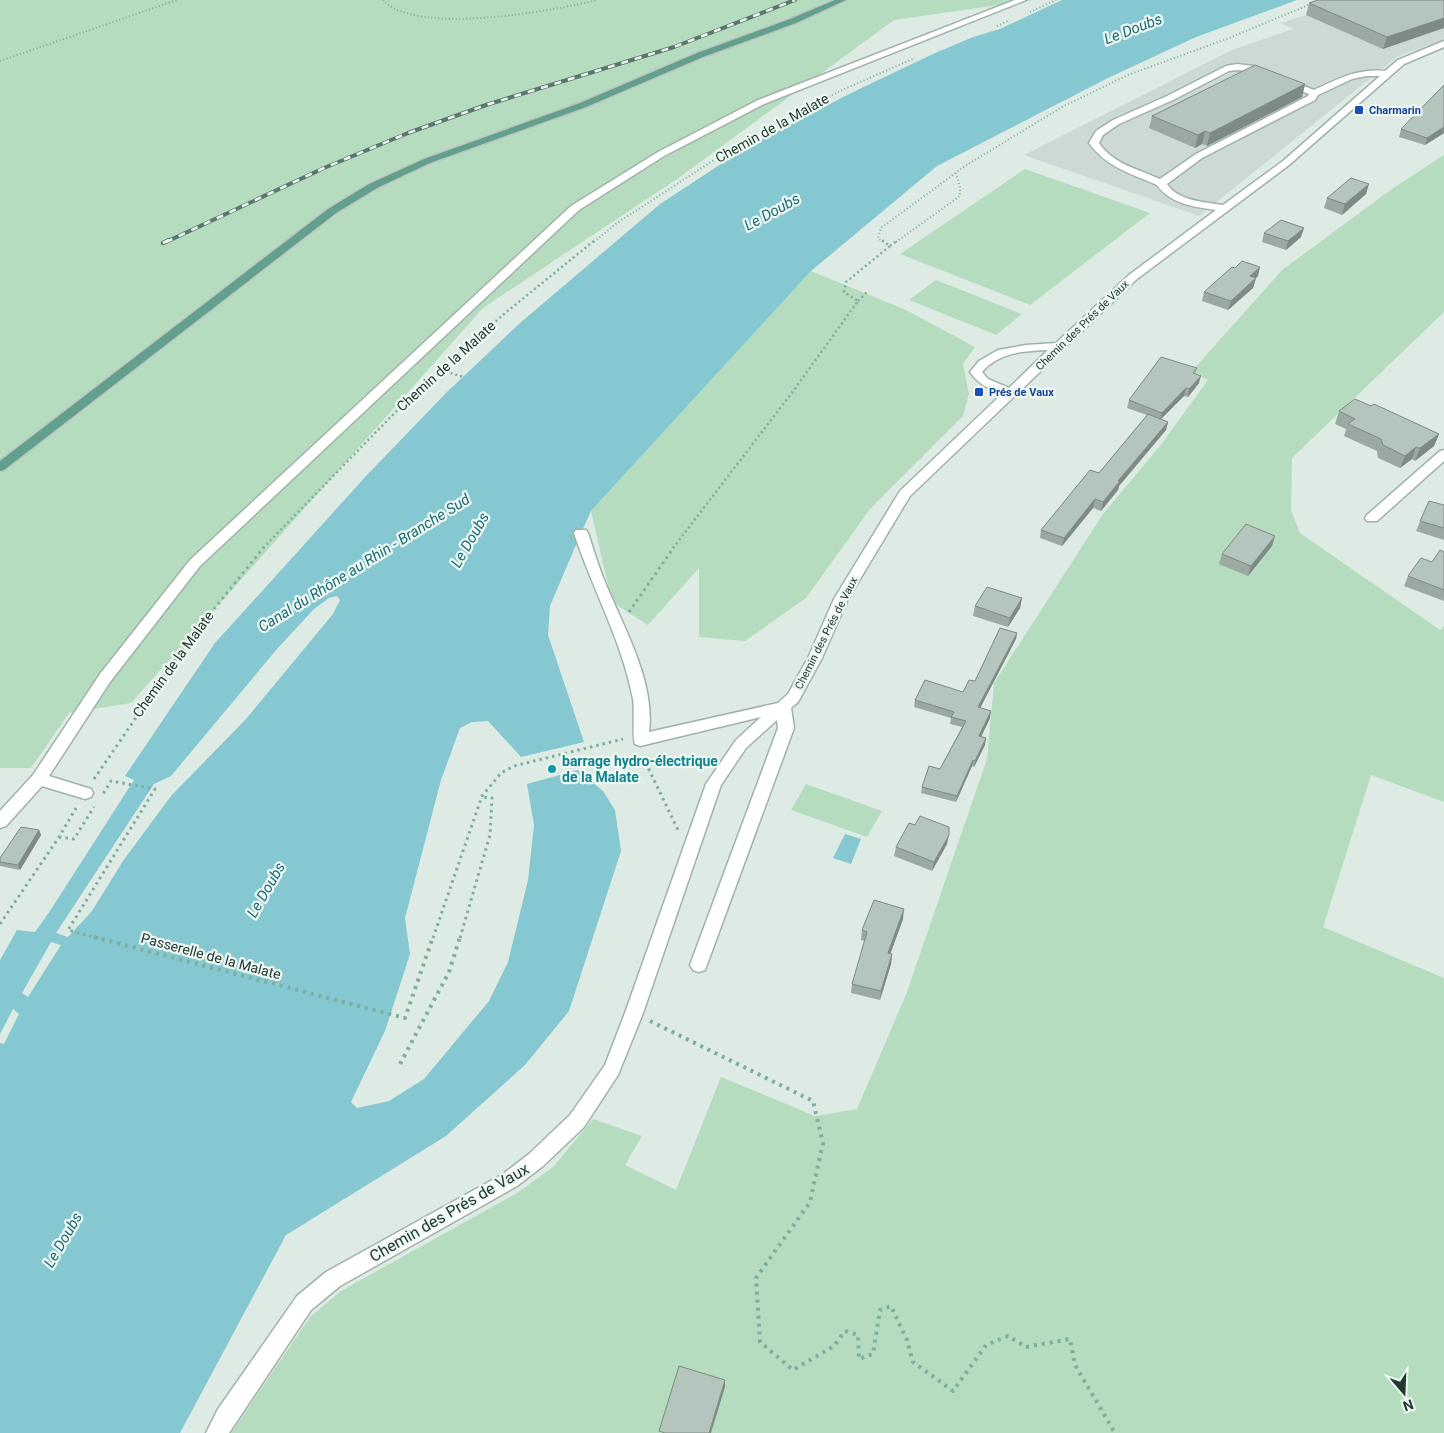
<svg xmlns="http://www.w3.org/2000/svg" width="1444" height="1433" viewBox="0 0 1444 1433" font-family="Roboto,sans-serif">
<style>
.built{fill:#ccdad3}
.green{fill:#b6dcbf}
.water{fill:#85c8d1;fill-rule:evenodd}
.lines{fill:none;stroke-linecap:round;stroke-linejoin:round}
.minor-casing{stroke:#a1b2ab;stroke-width:3}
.major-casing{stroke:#bcc4c1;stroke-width:3}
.path-far3{stroke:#7eae9d;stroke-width:2;stroke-dasharray:1 2.5;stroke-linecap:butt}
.path-far2{stroke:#7eae9d;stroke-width:2.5;stroke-dasharray:2 3;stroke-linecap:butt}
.path-far1{stroke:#7eae9d;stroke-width:3;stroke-dasharray:2.5 4;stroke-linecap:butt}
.path{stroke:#7eae9d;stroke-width:4;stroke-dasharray:3 5;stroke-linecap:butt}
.minor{fill:#fff;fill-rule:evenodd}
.major{fill:#62a08d;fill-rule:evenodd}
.rail-far1-casing{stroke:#5a766d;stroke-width:4}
.rail-casing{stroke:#5a766d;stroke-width:4.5}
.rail-far1{stroke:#eff7f2;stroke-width:2.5;stroke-dasharray:7;stroke-linecap:butt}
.rail{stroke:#eff7f2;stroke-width:3;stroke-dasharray:9;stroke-linecap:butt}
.wall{fill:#9ba9a3}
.shaded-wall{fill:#7e8a84}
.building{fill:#b4c5bd;stroke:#7e8a84}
.transit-dot{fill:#1a4fb4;stroke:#eff7f2;stroke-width:2}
.culture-dot{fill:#0f9aa8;stroke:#eff7f2;stroke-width:2}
.labels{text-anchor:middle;stroke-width:4.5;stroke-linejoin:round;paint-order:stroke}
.far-transit-label{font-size:11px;font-weight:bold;fill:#164399;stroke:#eff7f2;text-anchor:start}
.far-street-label{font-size:11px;fill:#203a31;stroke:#eff7f2}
.street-label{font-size:14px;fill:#203a31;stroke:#eff7f2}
.culture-label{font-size:14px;font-weight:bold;fill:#0d838f;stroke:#eff7f2;text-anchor:start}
.water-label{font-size:15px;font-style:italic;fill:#1a6b76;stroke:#eff7f2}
.near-street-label{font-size:16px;fill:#203a31;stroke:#eff7f2}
</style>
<rect width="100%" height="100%" fill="#deeae4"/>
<polygon class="built" points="1353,0 1444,0 1444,40 1398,56 1199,216 1024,155 1230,51 1293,29 1281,23"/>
<g class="green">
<polygon points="0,0 1034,0 894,20 677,179 483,308 131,703 69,713 31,768 0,768"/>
<polygon points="1444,155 1444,312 1292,458 1291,510 1300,533 1440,630 1444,626 1444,802 1371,775 1323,927 1444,978 1444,1433 231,1433 310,1317 341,1291 517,1193 553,1167 593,1119 642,1136 625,1165 676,1190 721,1077 815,1116 857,1109 907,992 987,759 994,683 1103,514 1160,446 1208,380 1192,371 1282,270 1392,189"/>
<polygon points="1025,169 1150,213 1030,305 900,254"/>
<polygon points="811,271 906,310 975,347 963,364 969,394 963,416 870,509 806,598 745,641 699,637 699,568 648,625 612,602 591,511"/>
<polygon points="936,280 1022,314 996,335 909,300"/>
<polygon points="806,784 882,811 867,837 791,810"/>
</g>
<g class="water">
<path d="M1062,0H1297L1196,37L1108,78L937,166L811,271L591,511L581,533L550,606L548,635L584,742L521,757L488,721L472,722L460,728L441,780L405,918L410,954L385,1031L351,1102L357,1108L389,1101L424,1079L489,1001L508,962L528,880L534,825L527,784L578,770L603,791L615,810L621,851L569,1011L525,1065L446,1136L286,1235L180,1433H0V1043L4,1044L19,1014L13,1009L0,1034V960L17,930L35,932L50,911L134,780L125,776L215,643L367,475L447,392L520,323L660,204L744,149L851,93L933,54L973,37L1000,29ZM337,596L340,600L333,614L246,719L171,796L123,861L92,911L68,937L56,933L154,784L171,776L277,649L314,609L329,598ZM51,942L61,945L28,997L22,993Z"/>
<polygon points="845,834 861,839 851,864 833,858"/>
</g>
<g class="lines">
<defs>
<g id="minor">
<polygon points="1015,0 1026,0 764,104 664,156 579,210 200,566 110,682 49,776 91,789 93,793 91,797 85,799 42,786 6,826 0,828 0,811 33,775 100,674 190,560 571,206 658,152 758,100"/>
<path d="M1444,41V47L1404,64L1289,165L1137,279L910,496L848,599L822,658L798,702L791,708L794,728L705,970L699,972L693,970L690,965L778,728L777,720L746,748L721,785L643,1013L618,1075L584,1127L543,1166L517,1186L340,1286L311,1310L229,1433H206L218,1409L297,1296L326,1272L503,1174L529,1154L570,1115L605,1065L625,1013L706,784L736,740L761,717L640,746L635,744C632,739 635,709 633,699C622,641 592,588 574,533L576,530H586L588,533C594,551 599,569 607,587C626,632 655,683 649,732L778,703L788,694L808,658L834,599L900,491L1002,394C988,388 979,385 970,372L979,361L998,350L1026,345L1056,343L1129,275L1216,210C1195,207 1170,204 1157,185C1132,174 1106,167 1089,143L1096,131L1113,120L1167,96L1226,66L1237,64L1253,66L1314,90C1338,79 1358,68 1385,71L1398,60ZM1237,70L1249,71L1309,94L1308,96L1196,154L1160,179C1138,169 1113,164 1099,143L1103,135L1119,124L1173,100L1229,71ZM1366,76H1380L1283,161L1223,205C1204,202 1178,201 1167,184L1202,158L1315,100L1318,95L1352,79ZM1048,350L1009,388L988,379L982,372C999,352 1024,351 1048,350Z"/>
<polygon points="1444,450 1444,461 1377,521 1367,521 1365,518 1367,515 1440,451"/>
</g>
<polygon id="major" points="835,0 846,0 796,23 703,57 586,107 430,163 377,188 336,213 4,470 0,471 0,461 328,209 369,184 424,159 580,103 697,53 790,19"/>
</defs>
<use href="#minor" class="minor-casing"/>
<use href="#major" class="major-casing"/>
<g class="path-far3">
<path d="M383,0C415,36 553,11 597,0"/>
<polyline points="1030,12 1056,0"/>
<polyline points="997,26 1010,20"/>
<polyline points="0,61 177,0"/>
<polyline points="594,242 617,223 734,147 842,90 915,58"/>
<polyline points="883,242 878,238 881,228 965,166 1062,107 1128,75 1229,38 1311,4"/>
<polyline points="896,242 960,196 960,187 956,173"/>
</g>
<g class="path-far2">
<polyline points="890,246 898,240"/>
<polyline points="858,301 868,291"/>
<polyline points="441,370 463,377"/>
<polyline points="263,548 417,390 504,314 595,240"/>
<polyline points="673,548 794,390 858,301 844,292 846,282 890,246 882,240"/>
</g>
<g class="path-far1">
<polyline points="629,612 674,547"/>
<polyline points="643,757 678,830"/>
<polyline points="94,779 189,640 264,547"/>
<polyline points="59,837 74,839 94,807"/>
<polyline points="0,924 59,837 76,808"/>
<polyline points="98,938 68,930 155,789 111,781 103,794"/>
<polyline points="433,938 482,796 501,773 514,766 623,739"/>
<polyline points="460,938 490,835 492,798 482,797"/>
</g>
<g class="path">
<polyline points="94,937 405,1018 433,937"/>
<polyline points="650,1021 813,1101 823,1143 810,1202 756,1278 760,1342 793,1370 834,1346 845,1331 858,1335 859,1359 873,1354 880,1310 891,1306 907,1340 913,1362 953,1391 986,1345 1008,1336 1026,1347 1070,1339 1075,1365 1115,1433"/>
<polyline points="400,1064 449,972 460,937"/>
</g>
<use href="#minor" class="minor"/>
<use href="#major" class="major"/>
<defs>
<polyline id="rail-far1" points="166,242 324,168 408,133 486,105 674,47 795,0"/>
<polyline id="rail" points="163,243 169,240"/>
</defs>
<use href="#rail-far1" class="rail-far1-casing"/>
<use href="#rail" class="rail-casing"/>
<use href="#rail-far1" class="rail-far1"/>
<use href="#rail" class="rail"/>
</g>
<g class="wall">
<polygon points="1444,0 1383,49 1306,15 1309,3"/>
<polygon points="1305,84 1302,97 1207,146 1202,144 1195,148 1149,128 1152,116"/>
<polygon points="1444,85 1444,133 1425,145 1399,137 1401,129"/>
<polygon points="1366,194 1342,215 1324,208 1327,198"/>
<polygon points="1264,233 1301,237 1286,250 1262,242"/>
<polygon points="1258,276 1256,278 1253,288 1228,310 1202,301 1204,292"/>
<polygon points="1197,368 1195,374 1199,383 1188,397 1184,396 1161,419 1168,422 1166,430 1119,486 1118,490 1101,511 1093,508 1062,546 1040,538 1041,530 1099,473 1147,415 1127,408 1129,400"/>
<polygon points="1371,406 1439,434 1434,446 1415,461 1412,459 1400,468 1378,458 1377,451 1344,436 1346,429 1335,424 1339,411"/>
<polygon points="1429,501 1444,505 1444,540 1416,531"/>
<polygon points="1272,546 1248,576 1219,564 1222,554"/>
<polygon points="1444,552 1444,601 1404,586 1408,576 1432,562"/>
<polygon points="1022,598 1020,608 1008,627 973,616 975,606"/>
<polygon points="1017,633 1016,639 980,708 990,718 981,737 985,745 974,767 972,766 956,802 921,793 922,787 940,769 962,727 950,724 951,718 914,707 915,700 963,692 975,681"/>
<polygon points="39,830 41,835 20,870 0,866 0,858"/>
<polygon points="947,844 932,871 894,856 896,847"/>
<polygon points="903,919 890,954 892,954 891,964 880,1000 851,993 852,984 865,941 861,940 862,930"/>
</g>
<g class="shaded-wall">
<polygon points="1444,18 1444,28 1383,49 1387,37"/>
<polygon points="1305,84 1302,97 1207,146 1210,133"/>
<polygon points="1444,127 1444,133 1425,145 1427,138"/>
<polygon points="1205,131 1202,144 1195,148 1198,135"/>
<polygon points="1369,184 1366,194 1342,215 1345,204"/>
<polygon points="1304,228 1301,237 1286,250 1288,241"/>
<polygon points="1260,267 1258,276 1248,286 1250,276"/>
<polygon points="1256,278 1253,288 1228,310 1231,301"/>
<polygon points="1201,376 1199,383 1188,397 1189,389"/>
<polygon points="1186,388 1184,396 1160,420 1162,413"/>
<polygon points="1168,422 1166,430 1119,486 1118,490 1101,511 1103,502 1118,481"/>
<polygon points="1439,434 1434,446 1415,461 1420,448"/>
<polygon points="1416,447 1412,459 1400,468 1405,456"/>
<polygon points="1095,499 1093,508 1062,546 1064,538"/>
<polygon points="1275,536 1272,546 1248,576 1251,566"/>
<polygon points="1022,598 1020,608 1008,627 1010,618"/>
<polygon points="1017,633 1016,639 977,714 978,707"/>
<polygon points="991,711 990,718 978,743 979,736"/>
<polygon points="986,738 985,745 974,767 975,761"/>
<polygon points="973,760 972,766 956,802 957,796"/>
<polygon points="39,830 41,835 20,870 18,865"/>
<polygon points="949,835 947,844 932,871 934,862"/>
<polygon points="904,909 903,919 887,963 888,953"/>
<polygon points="892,954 891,964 880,1000 881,991"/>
<polygon points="725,1380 725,1387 711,1433 709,1433"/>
</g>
<g class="building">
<polygon points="1318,0 1444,0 1444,18 1387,37 1309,3"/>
<polygon points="1255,65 1305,84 1210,133 1205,131 1198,135 1152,116"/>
<polygon points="1444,85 1444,127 1427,138 1401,129"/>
<polygon points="1351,178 1369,184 1345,204 1327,198"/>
<polygon points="1281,220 1304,228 1288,241 1264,233"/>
<polygon points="1242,261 1260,267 1250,276 1256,278 1231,301 1204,292 1232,267 1235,268"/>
<polygon points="1161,357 1197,368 1193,373 1201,376 1189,389 1186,388 1162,413 1129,400"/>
<polygon points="1355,399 1371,406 1374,404 1439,434 1420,448 1416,447 1405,456 1383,445 1381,439 1348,424 1355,419 1339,411"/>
<polygon points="1148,414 1168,422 1118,481 1120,481 1103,502 1095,499 1064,538 1041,530 1090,470 1099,473"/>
<polygon points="1429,501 1444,505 1444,528 1420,521"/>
<polygon points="1246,524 1275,536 1251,566 1222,554"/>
<polygon points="1440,550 1444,552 1444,590 1408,576 1421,558 1432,562"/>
<polygon points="987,587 1022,598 1010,618 975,606"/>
<polygon points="1000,628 1017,633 978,707 991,711 979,736 986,738 975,761 973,760 957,796 922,787 929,766 940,769 966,721 951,717 954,712 915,700 925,680 963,692 969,680 975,681"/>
<polygon points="920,816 949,827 949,835 934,862 896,847 909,823 915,825"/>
<polygon points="21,827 39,830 18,865 0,862 0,858"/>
<polygon points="874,900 904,909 888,953 892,954 881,991 852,984 867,932 862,930"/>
<polygon points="679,1366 725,1380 709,1433 665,1433 659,1431"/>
</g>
<g class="transit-dot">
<rect x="1354" y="105" width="10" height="10" rx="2.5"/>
<rect x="974" y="387" width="10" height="10" rx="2.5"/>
</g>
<circle class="culture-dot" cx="552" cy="769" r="5"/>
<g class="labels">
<g class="far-transit-label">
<text x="1369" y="114">Charmarin</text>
<text x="989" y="396">Prés de Vaux</text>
</g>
<g class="far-street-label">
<text transform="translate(1082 325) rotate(-44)" y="4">Chemin des Prés de Vaux</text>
<text transform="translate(826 633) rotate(-63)" y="4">Chemin des Prés de Vaux</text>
</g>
<g class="street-label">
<text transform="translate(772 128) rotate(-29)" y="5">Chemin de la Malate</text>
<text transform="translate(446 366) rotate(-42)" y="5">Chemin de la Malate</text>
<text transform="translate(173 664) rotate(-54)" y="5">Chemin de la Malate</text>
<text transform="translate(211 956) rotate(15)" y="5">Passerelle de la Malate</text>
</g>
<g class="culture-label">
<text x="562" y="766">barrage hydro-électrique<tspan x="562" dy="16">de la Malate</tspan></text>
</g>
<g class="water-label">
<text transform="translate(1133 29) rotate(-21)" y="5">Le Doubs</text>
<text transform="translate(772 212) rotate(-29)" y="5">Le Doubs</text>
<text transform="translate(470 540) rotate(-60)" y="5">Le Doubs</text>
<text transform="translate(364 563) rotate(-32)" y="5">Canal du Rhône au Rhin - Branche Sud</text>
<text transform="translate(266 890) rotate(-60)" y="5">Le Doubs</text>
<text transform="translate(63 1240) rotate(-60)" y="5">Le Doubs</text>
</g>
<g class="near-street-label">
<text transform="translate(449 1212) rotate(-30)" y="6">Chemin des Prés de Vaux</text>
</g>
</g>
<g transform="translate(1404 1393) rotate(161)" stroke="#eff7f2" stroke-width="4" paint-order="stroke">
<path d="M0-4L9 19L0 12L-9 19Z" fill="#203a31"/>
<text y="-8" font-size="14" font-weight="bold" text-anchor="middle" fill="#203a31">N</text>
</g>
</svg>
